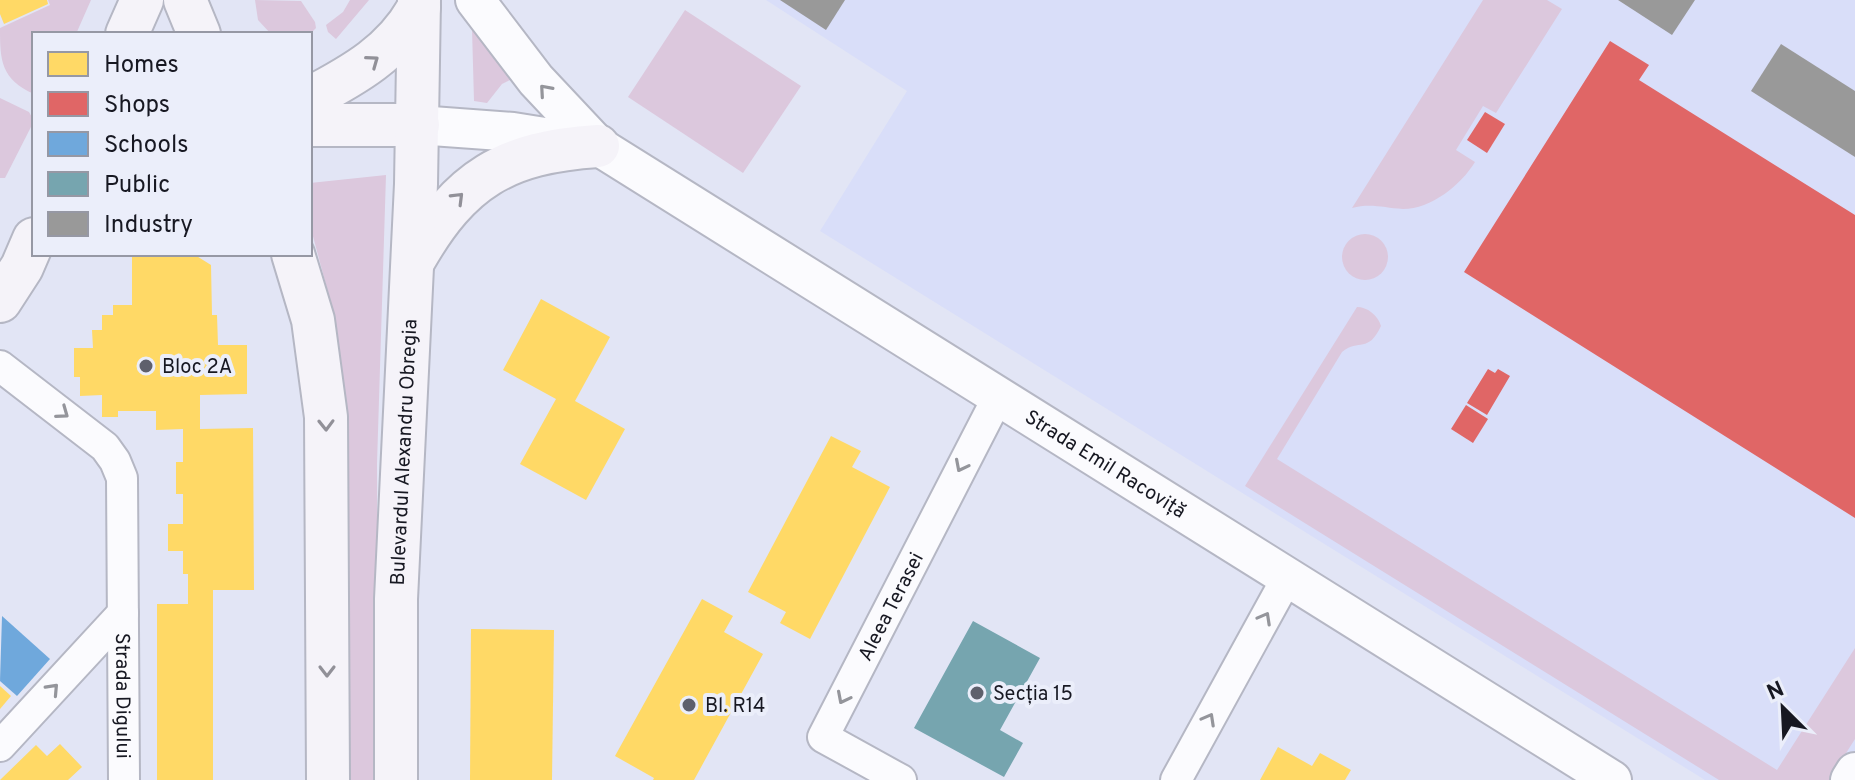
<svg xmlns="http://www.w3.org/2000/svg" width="1855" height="780" viewBox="0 0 1855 780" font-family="Overpass,sans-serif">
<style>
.built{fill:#d9def9}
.green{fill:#dcc8dd}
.homes{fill:#ffd966}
.shops{fill:#e06666}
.schools{fill:#6fa8dc}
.public{fill:#76a5af}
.industry{fill:#999}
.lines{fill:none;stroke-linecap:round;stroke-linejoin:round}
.minor-casing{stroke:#b5b7c4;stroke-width:34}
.tertiary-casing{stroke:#b5b7c4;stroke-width:42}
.secondary-casing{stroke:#b5b7c4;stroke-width:46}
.minor{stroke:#fbfbfe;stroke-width:30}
.tertiary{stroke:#fbfbfe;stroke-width:38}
.secondary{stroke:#f5f3f9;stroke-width:42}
.oneway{stroke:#919098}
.oneway2{stroke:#94959b}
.poi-dot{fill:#5e606c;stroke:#ebeefa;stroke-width:3}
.labels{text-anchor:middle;stroke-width:8;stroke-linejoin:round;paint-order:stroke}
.poi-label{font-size:20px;fill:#171822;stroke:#ebeefa;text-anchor:start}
.street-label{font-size:20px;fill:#171822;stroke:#ebeefa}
</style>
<rect width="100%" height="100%" fill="#e2e5f5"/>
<polygon class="built" points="766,0 1855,0 1855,780 1705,780 820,231 907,91"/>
<g class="green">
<path d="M48,0H91L76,34H34V94C1,79 0,61 0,28L50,5Z"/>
<polygon points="255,0 301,1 315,22 316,28 310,34 271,34 258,20"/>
<polygon points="350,0 369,0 336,39 328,32 326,25 343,12"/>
<path d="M1483,0H1547L1562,9L1496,113L1483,106L1456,150L1475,162C1461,185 1431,209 1403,209C1384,208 1371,203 1352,208Z"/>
<polygon points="685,10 801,86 743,173 628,97"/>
<polygon points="472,29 512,79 502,84 487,103 474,101"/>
<polygon points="0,98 29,112 34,121 5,178 0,178"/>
<polygon points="386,175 377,464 378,780 348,780 346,408 333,311 310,225 310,183"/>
<circle cx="1365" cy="257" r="23"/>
<path d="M1357,307C1367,307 1378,315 1381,326C1368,354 1359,338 1342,352L1277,459L1777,770L1855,648V739L1829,780H1719L1245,486Z"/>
</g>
<g class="homes">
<polygon points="0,0 47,0 48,4 4,24 0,14"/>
<polygon points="132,255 195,255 211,265 212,315 217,315 218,345 247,345 247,394 200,395 200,429 253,428 254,590 213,590 213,780 157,780 157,604 188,604 188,574 183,574 183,551 168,551 168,524 183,524 183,494 176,494 176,462 183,462 183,429 156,430 156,411 118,411 118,417 102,417 102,395 80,396 80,377 74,377 74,348 93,348 92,330 102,330 102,315 113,315 113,305 132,305"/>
<polygon points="541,299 610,337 575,401 625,429 586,500 520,464 556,399 503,370"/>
<polygon points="831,436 861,451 852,467 890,487 810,639 780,623 786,612 748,592"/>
<polygon points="702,599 733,616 724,632 763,654 694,780 653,780 654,778 615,756"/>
<polygon points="471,629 554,630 552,780 470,780"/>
<polygon points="0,686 11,696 0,709"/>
<polygon points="60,744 82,767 68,780 0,780 36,745 47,756"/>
<polygon points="1278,747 1312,766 1320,753 1351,770 1345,780 1260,780"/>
</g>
<g class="shops">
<polygon points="1610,41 1649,65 1639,80 1855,215 1855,518 1464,272"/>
<polygon points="1485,112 1505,124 1487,153 1467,140"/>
<polygon points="1488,369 1495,373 1498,369 1510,376 1487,415 1467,403"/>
<polygon points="1466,405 1488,419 1473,443 1451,429"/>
</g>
<polygon class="schools" points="2,616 50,659 17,696 0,681"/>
<polygon class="public" points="973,621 1040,658 1000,730 1023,743 1004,777 914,728"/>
<g class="industry">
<polygon points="780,0 845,0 826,30"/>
<polygon points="1618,0 1695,0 1672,35"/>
<polygon points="1781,44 1855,91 1855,157 1751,91"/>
</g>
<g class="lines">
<defs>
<g id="minor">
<path id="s1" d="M0,366L105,447L115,461L122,478L124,780"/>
<polyline points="0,746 123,613"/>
<path id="s2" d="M901,780L823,737L998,397"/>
<polyline points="1176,780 1287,578"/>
</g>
<g id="tertiary">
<path id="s3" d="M475,0L536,80L598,146L1612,780"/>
<polyline points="418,125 513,132 582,143"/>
<polyline points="1850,780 1855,772"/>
</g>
<g id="secondary">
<polyline points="185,0 199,34"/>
<polyline points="127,34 142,0"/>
<path d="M310,98C354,75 395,52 419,7"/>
<polyline points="310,125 418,125"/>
<polyline points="293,254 313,320 326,417 328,780"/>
<path d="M414,260C460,179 505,152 598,146"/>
<polyline points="0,301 22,267 34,239"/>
<path id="s4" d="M396,780V599L416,184L419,0"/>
</g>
</defs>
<use href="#minor" class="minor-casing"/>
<use href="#tertiary" class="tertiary-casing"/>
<use href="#secondary" class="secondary-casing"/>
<use href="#minor" class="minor"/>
<use href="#tertiary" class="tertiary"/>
<use href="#secondary" class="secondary"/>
</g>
<defs><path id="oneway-chevron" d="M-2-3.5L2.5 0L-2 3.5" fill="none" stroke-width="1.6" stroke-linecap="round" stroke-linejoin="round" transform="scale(2)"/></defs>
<g class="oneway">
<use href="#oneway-chevron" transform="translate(373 61) rotate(-36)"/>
<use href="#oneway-chevron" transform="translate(458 198) rotate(-45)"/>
<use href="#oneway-chevron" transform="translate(326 425) rotate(89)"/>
<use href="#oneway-chevron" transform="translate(327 671) rotate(90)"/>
</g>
<g class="oneway2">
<use href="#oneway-chevron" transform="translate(545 90) rotate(-131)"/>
<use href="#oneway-chevron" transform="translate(63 413) rotate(36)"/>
<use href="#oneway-chevron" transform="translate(961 466) rotate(117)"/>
<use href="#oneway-chevron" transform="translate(1265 618) rotate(-61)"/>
<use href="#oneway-chevron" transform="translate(53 689) rotate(-47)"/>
<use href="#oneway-chevron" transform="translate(843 698) rotate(117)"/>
<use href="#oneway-chevron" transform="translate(1209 719) rotate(-61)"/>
</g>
<g class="poi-dot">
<circle cx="146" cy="366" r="8"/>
<circle cx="977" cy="693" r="8"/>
<circle cx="689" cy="705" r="8"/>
</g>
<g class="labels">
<g class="poi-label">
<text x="162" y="373">Bloc 2A</text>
<text x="993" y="700">Secția 15</text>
<text x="705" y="712">Bl. R14</text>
</g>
<g class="street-label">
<text dy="7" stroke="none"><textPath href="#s4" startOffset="328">Bulevardul Alexandru Obregia</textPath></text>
<text dy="7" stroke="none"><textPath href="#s3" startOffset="790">Strada Emil Racoviță</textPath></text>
<text dy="7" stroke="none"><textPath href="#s2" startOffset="236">Aleea Terasei</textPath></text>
<text dy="7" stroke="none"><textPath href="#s1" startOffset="386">Strada Digului</textPath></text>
</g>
</g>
<rect x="32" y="32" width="280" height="224" fill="#ebeefa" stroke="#9698a4" stroke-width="2"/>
<rect x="48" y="52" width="40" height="24" fill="#ffd966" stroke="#9698a4" stroke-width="2"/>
<text x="104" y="72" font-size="24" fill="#171822">Homes</text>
<rect x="48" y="92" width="40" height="24" fill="#e06666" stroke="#9698a4" stroke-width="2"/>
<text x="104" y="112" font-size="24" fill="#171822">Shops</text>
<rect x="48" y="132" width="40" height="24" fill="#6fa8dc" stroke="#9698a4" stroke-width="2"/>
<text x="104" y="152" font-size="24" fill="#171822">Schools</text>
<rect x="48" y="172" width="40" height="24" fill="#76a5af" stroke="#9698a4" stroke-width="2"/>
<text x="104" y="192" font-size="24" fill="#171822">Public</text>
<rect x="48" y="212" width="40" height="24" fill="#999999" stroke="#9698a4" stroke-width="2"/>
<text x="104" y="232" font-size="24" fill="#171822">Industry</text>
<g transform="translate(1783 708) rotate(336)" stroke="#ebeefa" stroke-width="6" paint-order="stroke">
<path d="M0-6L14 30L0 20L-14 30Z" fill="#171822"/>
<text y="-12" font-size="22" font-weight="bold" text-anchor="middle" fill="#171822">N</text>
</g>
</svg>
